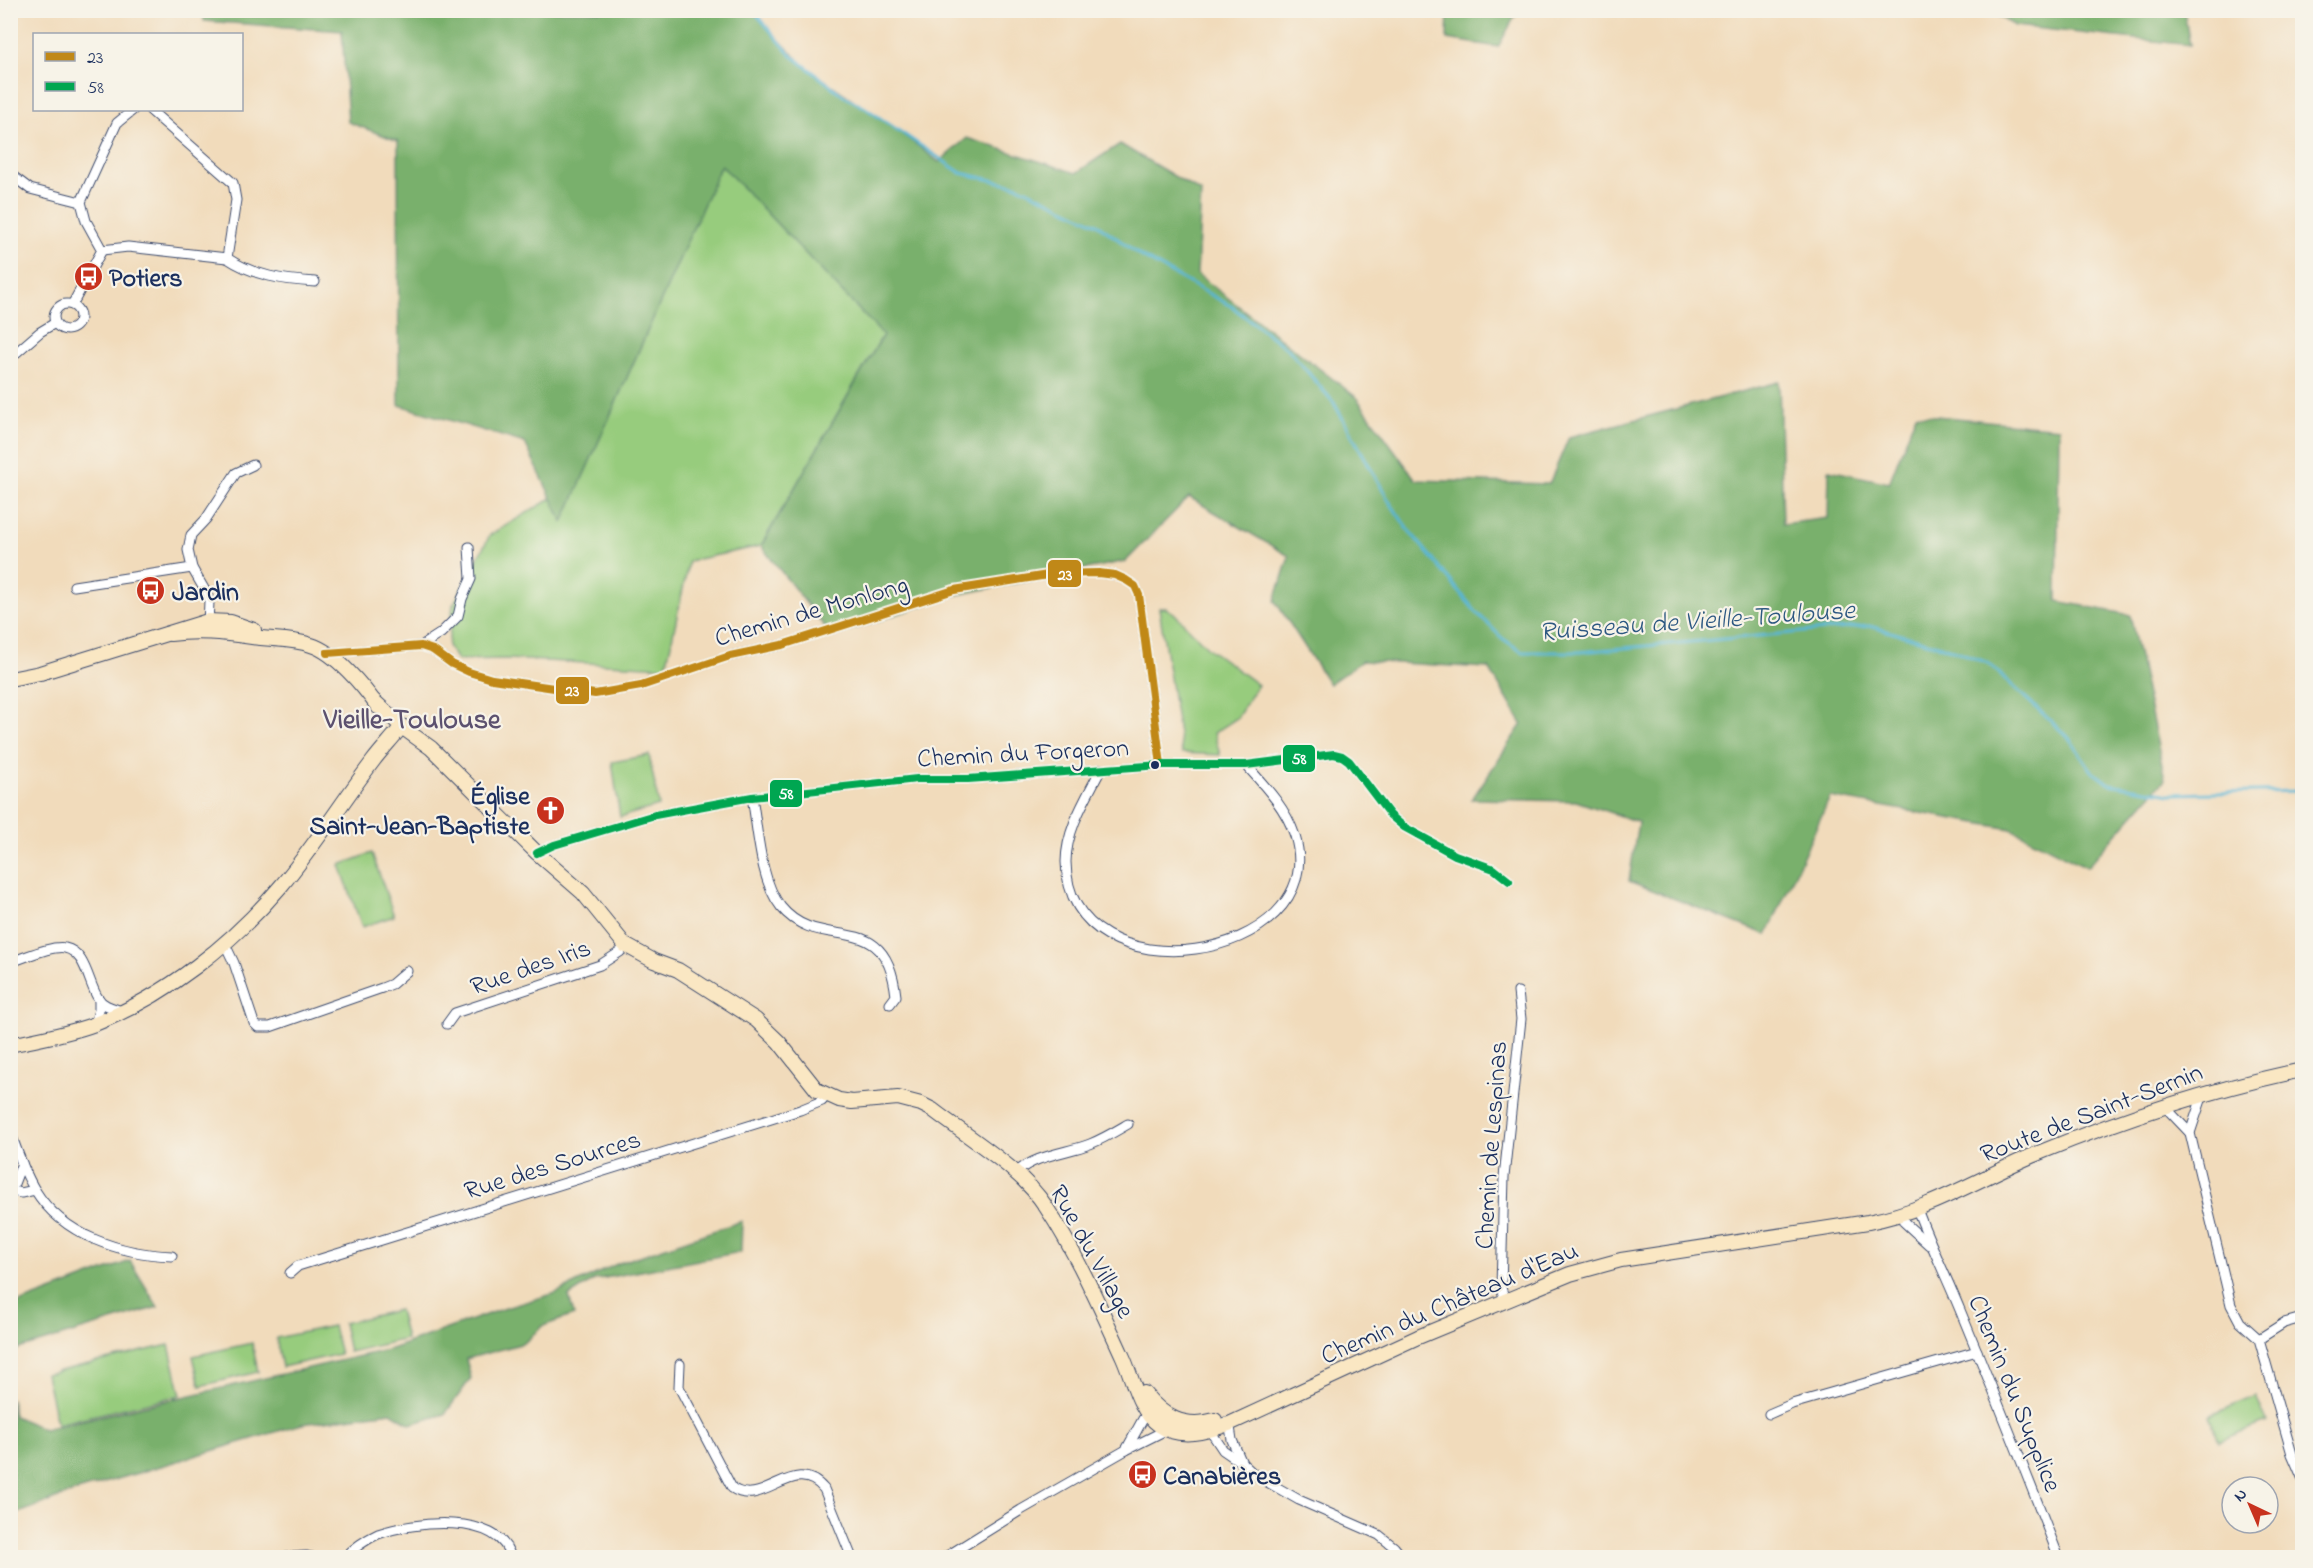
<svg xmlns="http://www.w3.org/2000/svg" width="2313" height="1568" viewBox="0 0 2313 1568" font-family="'Indie Flower',sans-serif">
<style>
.green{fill:#97cc7d;stroke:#597e6e;stroke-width:1.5}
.forest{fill:#79b06c;stroke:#4a7065;stroke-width:1.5}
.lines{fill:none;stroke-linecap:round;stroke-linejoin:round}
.stream{stroke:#57b6d5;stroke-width:3}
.street-casing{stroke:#3b496c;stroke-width:11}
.secondary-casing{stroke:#3b496c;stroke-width:16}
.street{stroke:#fff;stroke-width:9}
.secondary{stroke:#fae7c3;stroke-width:14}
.bus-1-casing{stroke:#f7f3e8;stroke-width:12}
.bus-2-casing{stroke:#f7f3e8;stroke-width:12}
.bus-1{stroke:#c08818;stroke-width:8}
.bus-2{stroke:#00a651;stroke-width:8}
.bus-dot{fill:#1b2f5e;stroke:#f7f3e8;stroke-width:2}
.labels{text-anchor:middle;stroke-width:4.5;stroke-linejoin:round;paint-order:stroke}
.poi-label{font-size:26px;font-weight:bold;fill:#1b2f5e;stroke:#f7f3e8;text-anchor:start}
.street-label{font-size:26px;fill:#1b2f5e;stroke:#f7f3e8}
.water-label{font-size:27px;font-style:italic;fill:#2d5882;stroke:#f7f3e8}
.quarter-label{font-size:28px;font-weight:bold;fill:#5c516f;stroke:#f7f3e8}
.line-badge{stroke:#f7f3e8;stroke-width:2}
.badge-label{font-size:16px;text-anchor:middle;font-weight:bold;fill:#fff}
</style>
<rect width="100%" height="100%" fill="#f7f3e8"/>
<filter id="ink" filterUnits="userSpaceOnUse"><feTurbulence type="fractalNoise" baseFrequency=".0167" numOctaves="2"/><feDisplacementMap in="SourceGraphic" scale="12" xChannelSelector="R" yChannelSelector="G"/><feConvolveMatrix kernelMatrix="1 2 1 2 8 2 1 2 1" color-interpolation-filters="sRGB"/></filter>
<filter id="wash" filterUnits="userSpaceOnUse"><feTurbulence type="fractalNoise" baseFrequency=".008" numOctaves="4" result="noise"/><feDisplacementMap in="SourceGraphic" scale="24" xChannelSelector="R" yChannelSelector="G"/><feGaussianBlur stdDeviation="1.35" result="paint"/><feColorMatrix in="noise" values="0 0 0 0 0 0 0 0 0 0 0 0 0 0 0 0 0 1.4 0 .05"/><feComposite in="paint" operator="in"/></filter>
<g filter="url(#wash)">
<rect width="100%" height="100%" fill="#f1dbbb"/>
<g class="green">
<polygon points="721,164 883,335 761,546 689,561 666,667 506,659 457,660 448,646 453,605 490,535 552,498 563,522"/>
<polygon points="1159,608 1166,608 1174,613 1208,648 1258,685 1237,718 1214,733 1220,755 1182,753"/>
<polygon points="649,755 659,806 620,817 612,762"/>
<polygon points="372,853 394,916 362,927 340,865"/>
<polygon points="399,1310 406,1339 349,1352 343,1323"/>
<polygon points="333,1326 340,1354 282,1367 276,1338"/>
<polygon points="252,1343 258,1372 200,1386 193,1356"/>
<polygon points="169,1345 181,1395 57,1424 46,1374"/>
<polygon points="2256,1396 2267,1422 2219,1441 2209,1416"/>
</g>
<g class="forest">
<polygon points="203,11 752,11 803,65 900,132 939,162 967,138 1076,173 1120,144 1201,192 1197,274 1356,397 1416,480 1549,484 1569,437 1779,382 1783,524 1828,518 1829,470 1889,483 1916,414 2059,428 2057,601 2130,615 2165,779 2087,867 2011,829 1830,797 1767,935 1629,881 1638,822 1576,801 1472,799 1522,724 1489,668 1362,661 1329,684 1275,601 1289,556 1189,497 1126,561 951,596 832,636 761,546 883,335 721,165 563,522 525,443 399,405 398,141 348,122 342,31 204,21"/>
<polygon points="1448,11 1448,10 1518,11 1498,47 1447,39"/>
<polygon points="1989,11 2184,11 2190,45 2015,26"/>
<polygon points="742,1221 741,1252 594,1280 569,1296 574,1315 543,1326 524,1343 466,1359 471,1378 445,1414 410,1424 391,1412 302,1424 74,1492 11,1516 11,1399 14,1416 44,1429 391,1349 502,1309 556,1293 619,1263"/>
<polygon points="130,1261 158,1307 15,1350 11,1362 11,1306"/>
</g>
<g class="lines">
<polyline class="stream" points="753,10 791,55 844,96 864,107 961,173 1018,186 1097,224 1144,258 1231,306 1289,350 1334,403 1389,501 1407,528 1476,612 1502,638 1522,652 1579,652 1869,626 1948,648 1988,663 2069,738 2092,771 2109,784 2171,794 2302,791"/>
</g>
</g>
<g filter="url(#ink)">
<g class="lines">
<defs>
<g id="street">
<polyline points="10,174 30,189 81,202"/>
<polyline points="102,250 128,247 227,258 236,200 233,183 150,110"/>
<polyline points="102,250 86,221 81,202 117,123 133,110"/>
<path d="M227,258C254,276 283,280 315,282"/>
<circle cx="67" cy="317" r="13"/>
<polyline points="72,305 102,250"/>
<polyline points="10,358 40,332 55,323"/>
<polyline points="74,586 192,568"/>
<polyline points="208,626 209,601 207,594 192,568 188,550 191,535 206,519 236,473 253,465"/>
<polyline points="421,646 441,633 458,616 462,599 471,579 469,547"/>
<polyline points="327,653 421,646 433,650 452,664 469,672 492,679 595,694 641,686 730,656 782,645 954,590 1054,574 1099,573 1115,575 1126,580 1135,586 1139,595 1161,765"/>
<path d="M1101,769C1087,797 1066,829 1066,862C1068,1003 1333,962 1295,836C1286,808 1265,786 1246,765"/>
<path d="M752,797C758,830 760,881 781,907C821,956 886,904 896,996L890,1004"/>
<polyline points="537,853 554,845 655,815 752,797 917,779 968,779 1161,765 1246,765 1334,754 1342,756 1349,761 1390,815 1404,827 1455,855 1494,869 1509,881"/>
<polyline points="224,942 234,963 254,1023 258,1027 270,1027 382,988 392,984 407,971"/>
<path d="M10,962C24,958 52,945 65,948C86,952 88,983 98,998C103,1006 113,1008 122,1011"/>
<polyline points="95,1024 99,1010 99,999"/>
<polyline points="447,1024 455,1013 600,965 620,952 625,945"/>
<polyline points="2200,1095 2201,1100 2190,1133 2231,1305 2240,1322 2259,1339 2292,1454 2302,1477"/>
<polyline points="2168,1105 2170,1112 2190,1133"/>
<path d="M10,1131C17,1151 24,1172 35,1190C63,1236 121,1254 172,1256"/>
<path d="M1016,1173C1034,1155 1067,1153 1090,1144C1103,1139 1116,1131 1128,1124"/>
<polyline points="12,1191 21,1193 35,1190"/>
<polyline points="10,1194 22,1163"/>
<path d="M1917,1209C1930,1244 1946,1276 1960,1310C1994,1392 2027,1475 2059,1558"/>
<polyline points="1902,1215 1904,1222 1929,1245"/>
<polyline points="290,1273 298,1266 800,1110 822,1101 826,1096"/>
<polyline points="1505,1300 1501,1288 1504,1177 1521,1019 1518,992"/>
<polyline points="2259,1339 2284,1323 2302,1318"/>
<path d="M680,1364L679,1387L732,1488C764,1510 794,1453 824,1489L852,1558"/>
<polyline points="1153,1412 1143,1419 1126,1450 1162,1432 1166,1423"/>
<polyline points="1769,1414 1792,1404 1977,1351"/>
<polyline points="1225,1422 1230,1427 1232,1440 1242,1463"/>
<polyline points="1215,1425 1213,1435 1223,1450 1242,1463 1255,1475 1299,1500 1379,1535 1394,1547 1403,1558"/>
<polyline points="273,1558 306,1556 316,1558"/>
<path d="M344,1558C354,1548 365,1540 378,1534C412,1522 499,1511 511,1558"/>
<polyline points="944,1558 1021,1510 1126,1450"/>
</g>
<g id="secondary">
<path d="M170,634C199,630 223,633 252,637C272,640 292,638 311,645C335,652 364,687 378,707"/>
<polyline points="10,679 40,673 208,621 231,622 254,630"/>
<path d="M374,701L406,730L431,748L537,853L583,893L625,945L654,961L678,970L756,1020L779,1042L817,1090L839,1100L852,1102L898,1098L921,1104L933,1110C969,1138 1022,1169 1046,1207C1077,1254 1100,1307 1123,1357C1133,1379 1138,1410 1159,1425C1180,1440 1206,1432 1229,1424L1418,1337L1570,1274L1621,1260L1868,1222C1930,1211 1984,1175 2041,1152C2126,1117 2213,1089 2302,1070"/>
<path d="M10,1045C39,1039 68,1034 95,1024C166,996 232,944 281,886C314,847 342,802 373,761C382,749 393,738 402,726"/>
<path d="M1144,1393C1164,1417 1183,1429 1215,1420"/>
</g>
</defs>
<use href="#street" class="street-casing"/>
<use href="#secondary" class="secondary-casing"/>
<use href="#street" class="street"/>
<use href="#secondary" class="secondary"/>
<defs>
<polyline id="bus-1" points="327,653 421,646 433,650 452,664 469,672 492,679 595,694 641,686 730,656 782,645 954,590 1054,574 1099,573 1115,575 1126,580 1135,586 1139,595 1161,765"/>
<polyline id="bus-2" points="537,853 554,845 655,815 752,797 917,779 968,779 1161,765 1246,765 1334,754 1342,756 1349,761 1390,815 1404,827 1455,855 1494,869 1509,881"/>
</defs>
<use href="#bus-1" class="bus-1-casing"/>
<use href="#bus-2" class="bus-2-casing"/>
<use href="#bus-1" class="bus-1"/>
<use href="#bus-2" class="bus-2"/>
</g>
</g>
<defs>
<symbol id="bus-disc" viewBox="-11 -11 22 22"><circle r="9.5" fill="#c8321e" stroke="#f7f3e8"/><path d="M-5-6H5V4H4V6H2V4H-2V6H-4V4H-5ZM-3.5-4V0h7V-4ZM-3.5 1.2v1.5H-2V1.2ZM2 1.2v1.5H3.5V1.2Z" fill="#fff"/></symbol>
<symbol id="church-disc" viewBox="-11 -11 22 22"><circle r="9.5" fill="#c8321e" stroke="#f7f3e8"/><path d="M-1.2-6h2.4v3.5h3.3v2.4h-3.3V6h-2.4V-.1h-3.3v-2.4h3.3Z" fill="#fff"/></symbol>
</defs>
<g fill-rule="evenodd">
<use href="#bus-disc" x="72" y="260" width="33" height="33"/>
<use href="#bus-disc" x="134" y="574" width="33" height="33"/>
<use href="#church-disc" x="534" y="794" width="33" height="33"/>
<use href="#bus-disc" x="1126" y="1458" width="33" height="33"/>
</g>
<circle class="bus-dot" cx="1155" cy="765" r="5"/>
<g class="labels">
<g class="poi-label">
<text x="109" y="286">Potiers</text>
<text x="172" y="600">Jardin</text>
<text x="530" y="804" text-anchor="end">Église<tspan x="530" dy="30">Saint-Jean-Baptiste</tspan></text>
<text x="1163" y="1484">Canabières</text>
</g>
<g class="street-label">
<text transform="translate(811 610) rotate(-16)" y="9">Chemin de Monlong</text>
<text transform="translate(1023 752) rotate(-3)" y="9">Chemin du Forgeron</text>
<text transform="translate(530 966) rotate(-19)" y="9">Rue des Iris</text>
<text transform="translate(2091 1112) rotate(-21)" y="9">Route de Saint-Sernin</text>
<text transform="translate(1490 1145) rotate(-86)" y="9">Chemin de Lespinas</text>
<text transform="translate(552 1164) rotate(-17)" y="9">Rue des Sources</text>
<text transform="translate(1093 1251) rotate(61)" y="9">Rue du Village</text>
<text transform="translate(1449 1302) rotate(-23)" y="9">Chemin du Château d'Eau</text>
<text transform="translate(2016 1393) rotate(68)" y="9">Chemin du Supplice</text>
</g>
<g class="water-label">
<text transform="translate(1697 620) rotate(-4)" y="9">Ruisseau de Vieille-Toulouse</text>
</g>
<g class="quarter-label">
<text x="412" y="728">Vieille-Toulouse</text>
</g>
</g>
<g class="line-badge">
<rect x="1047" y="559" width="35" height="29" rx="6" fill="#c08818"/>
<rect x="555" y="676" width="35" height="29" rx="6" fill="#c08818"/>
<rect x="1282" y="744" width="34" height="29" rx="6" fill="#00a651"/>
<rect x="769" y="779" width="34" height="29" rx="6" fill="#00a651"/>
</g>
<g class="badge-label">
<text x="1065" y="580">23</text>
<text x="572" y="696">23</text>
<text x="1299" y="764">58</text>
<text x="786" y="799">58</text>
</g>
<rect width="2313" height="1568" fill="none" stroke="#f7f3e8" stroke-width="36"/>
<rect x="33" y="33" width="210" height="78" fill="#f7f3e8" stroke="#9fa5b1" stroke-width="1.5"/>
<rect x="45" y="52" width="30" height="9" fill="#c08818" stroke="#9fa5b1" stroke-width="1.5"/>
<text x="87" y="63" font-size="18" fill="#1b2f5e">23</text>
<rect x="45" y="82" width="30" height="9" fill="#00a651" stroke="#9fa5b1" stroke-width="1.5"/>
<text x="87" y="93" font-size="18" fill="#1b2f5e">58</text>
<g transform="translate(2250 1505) rotate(316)"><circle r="28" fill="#f7f3e8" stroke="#9fa5b1" stroke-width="1.5"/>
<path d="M0-4.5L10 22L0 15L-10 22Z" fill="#c8321e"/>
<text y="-9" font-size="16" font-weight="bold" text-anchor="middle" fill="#1b2f5e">N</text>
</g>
</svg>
